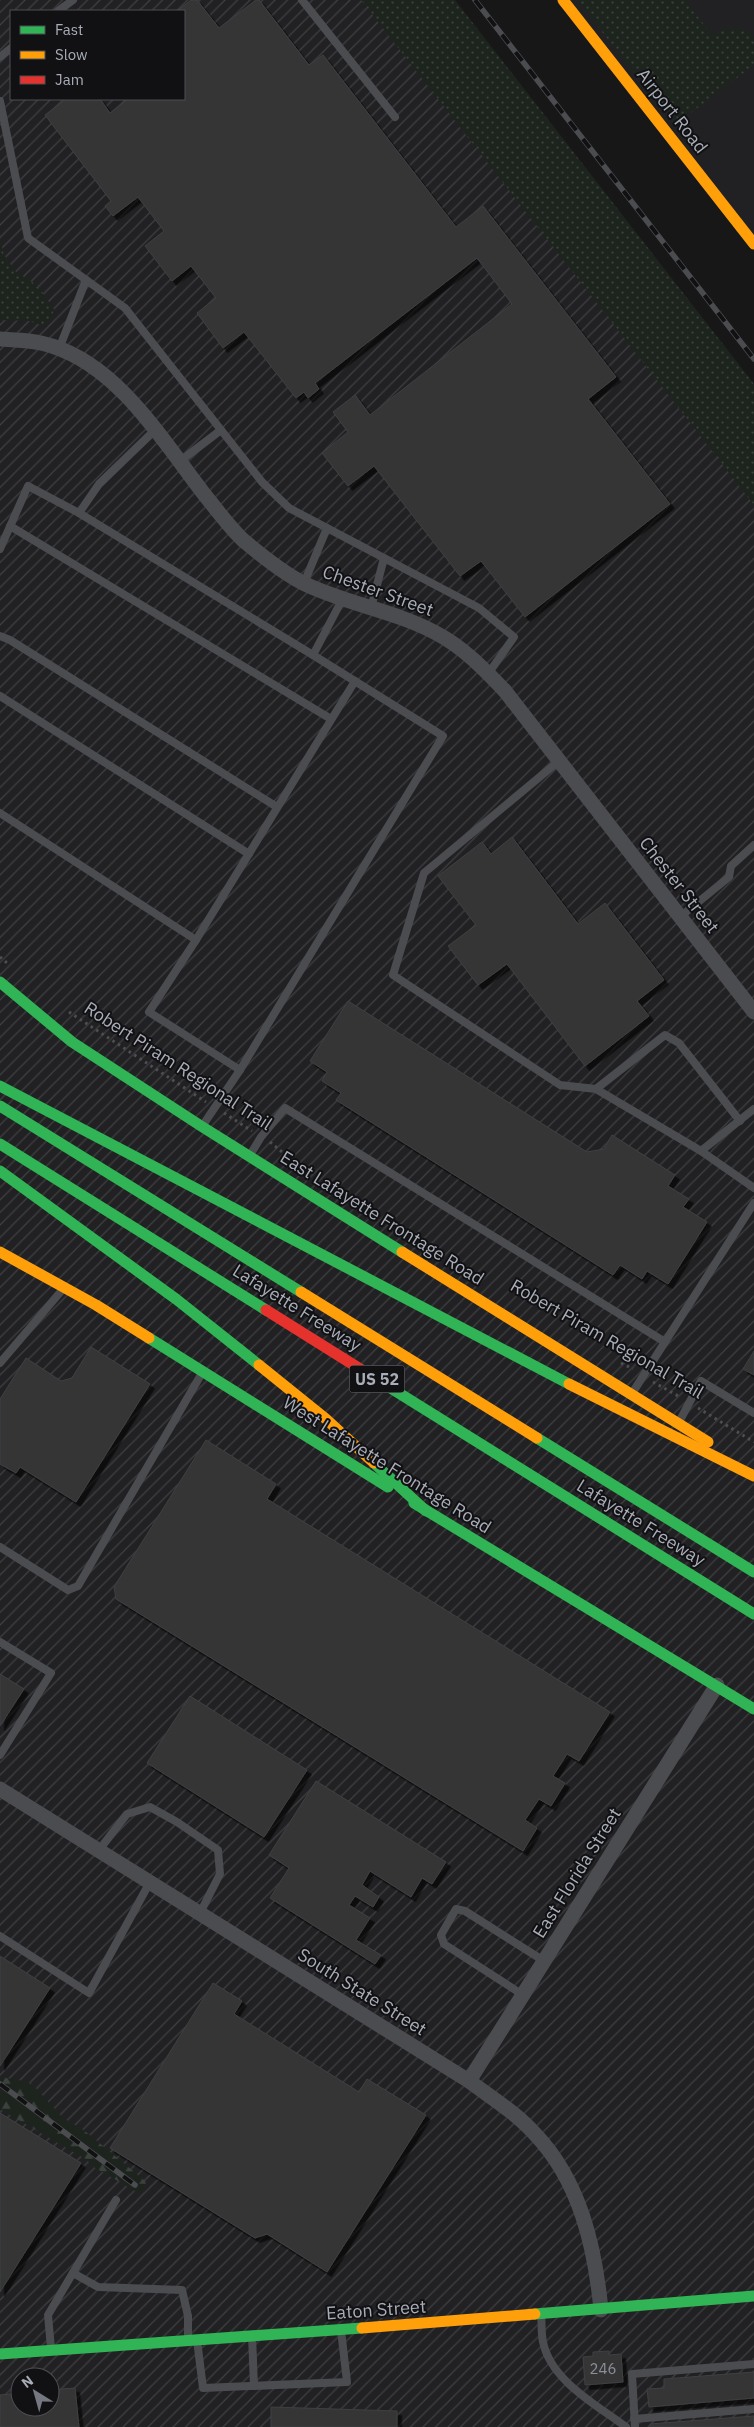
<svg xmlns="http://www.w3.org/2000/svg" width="754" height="2427" viewBox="0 0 754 2427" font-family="'IBM Plex Sans',sans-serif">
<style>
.built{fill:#212123}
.industrial{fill:url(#industrial-furrows);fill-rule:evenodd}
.grass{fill:url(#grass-dots)}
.forest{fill:url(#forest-firs)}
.building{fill:#353536;stroke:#3f4043;filter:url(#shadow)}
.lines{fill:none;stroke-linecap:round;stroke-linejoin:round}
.path{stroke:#4d4e52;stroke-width:3;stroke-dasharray:2.5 4;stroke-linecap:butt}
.lane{stroke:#4b4c50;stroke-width:8}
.street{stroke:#4b4c50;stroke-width:15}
.fast{stroke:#30b455;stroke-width:11}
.slow{stroke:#ff9f0a;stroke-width:11}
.jam{stroke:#e5322d;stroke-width:11}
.rail-casing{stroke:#4b4c4f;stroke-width:5.5}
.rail{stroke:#111113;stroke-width:4;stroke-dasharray:11;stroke-linecap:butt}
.labels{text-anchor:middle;stroke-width:4;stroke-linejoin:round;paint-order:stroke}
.number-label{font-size:15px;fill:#8b8f98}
.shield{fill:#111113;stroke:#7b7e86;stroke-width:1}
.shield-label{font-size:16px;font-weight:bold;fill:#a8adb8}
.street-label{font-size:18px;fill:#a8adb8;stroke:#111113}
</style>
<defs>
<pattern id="industrial-furrows" width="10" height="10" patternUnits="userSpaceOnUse" patternTransform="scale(1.25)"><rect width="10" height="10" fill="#212123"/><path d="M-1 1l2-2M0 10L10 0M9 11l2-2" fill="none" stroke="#3e3f41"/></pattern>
<pattern id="grass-dots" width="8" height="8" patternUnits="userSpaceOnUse" patternTransform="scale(1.25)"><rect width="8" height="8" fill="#1d241e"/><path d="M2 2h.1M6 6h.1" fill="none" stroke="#3b413d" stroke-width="1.8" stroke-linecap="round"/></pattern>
<pattern id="forest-firs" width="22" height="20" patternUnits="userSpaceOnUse" patternTransform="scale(1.25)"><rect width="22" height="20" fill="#1d241e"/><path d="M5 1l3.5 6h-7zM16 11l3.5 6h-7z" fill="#3b413d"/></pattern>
<filter id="shadow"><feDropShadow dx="4.5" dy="4.5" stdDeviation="0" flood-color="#0009"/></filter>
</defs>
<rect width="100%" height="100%" fill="#171717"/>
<polygon class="built" points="569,0 754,0 754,242"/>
<path class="industrial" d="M0,0H418L754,421V2427H0ZM11,11H184V99H11ZM20,2377H50V2407H20Z"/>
<g class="grass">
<polygon points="361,0 455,0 754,384 754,505"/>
<path d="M577,0H685L712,35C728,27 738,26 754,36V65L675,125Z"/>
<polygon points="0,238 4,255 16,272 37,285 54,309 51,319 44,326 29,321 0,320"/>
</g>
<polygon class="forest" points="0,2077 30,2082 63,2118 85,2131 145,2181 146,2185 141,2192 135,2191 92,2166 87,2160 0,2109"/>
<g class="building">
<polygon points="191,0 197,0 219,28 256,0 259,0 309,65 323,55 456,227 483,206 616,377 588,399 670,504 525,617 481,561 460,576 374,466 348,486 322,453 348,432 333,412 355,395 370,415 512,304 477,258 315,383 319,389 308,398 304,392 296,398 244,332 223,348 197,313 216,298 191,266 172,281 145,246 164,231 138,197 113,216 105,206 111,201 45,115 66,99 100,99 110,113 128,99 184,99 184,11 177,11"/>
<polygon points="512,837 578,924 605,903 664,980 637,1001 649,1016 585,1066 507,964 478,985 448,946 476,925 438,876 482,842 491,854"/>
<polygon points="348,1001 587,1152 604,1149 612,1135 675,1175 668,1186 689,1199 683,1207 707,1222 668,1284 647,1271 642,1279 620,1265 613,1275 336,1100 341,1093 322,1081 327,1072 310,1061"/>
<polygon points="91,1347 150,1384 76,1502 20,1467 16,1473 0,1464 0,1399 26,1358 61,1381 72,1378"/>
<polygon points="754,1351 754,1375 743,1369"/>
<polygon points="206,1440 276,1484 267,1499 610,1712 579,1761 567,1754 553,1776 565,1783 551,1806 539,1799 525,1820 537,1828 523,1851 116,1599 114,1587"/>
<polygon points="0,1674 24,1689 0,1726"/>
<polygon points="190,1696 307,1770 264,1837 147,1763"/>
<polygon points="316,1781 446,1862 432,1884 422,1878 411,1897 370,1871 362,1885 379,1897 373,1907 355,1896 349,1905 370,1918 356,1940 381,1955 375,1964 270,1898 289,1868 269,1855"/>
<polygon points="0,1956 50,1988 0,2066"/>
<polygon points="213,1983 242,2001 234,2014 359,2092 367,2079 426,2115 327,2272 267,2234 255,2238 110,2148"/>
<polygon points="0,2113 81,2163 0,2292"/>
<polygon points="609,2351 609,2355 621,2354 623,2382 585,2385 583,2357 593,2356 593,2352"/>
<polygon points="754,2372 754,2398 649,2407 647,2389 664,2388 664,2379"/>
<polygon points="75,2388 79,2427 0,2427 0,2395 20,2393 20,2407 50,2407 50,2390"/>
<polygon points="271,2407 397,2411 397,2427 271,2427"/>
<polygon points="754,2416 754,2427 651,2427 650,2424"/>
</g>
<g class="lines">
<g class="path">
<polyline points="0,957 7,963"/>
<polyline points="69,1012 206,1102"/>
<polyline points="224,1113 252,1131"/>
<polyline points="270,1142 287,1156"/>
<polyline points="621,1363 633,1369"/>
<polyline points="653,1382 680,1397"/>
<polyline points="698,1408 754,1442"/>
</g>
<g class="lane">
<polyline points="302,0 395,117"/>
<polyline points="58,11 73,0"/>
<polyline points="0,57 11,48"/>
<polyline points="0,101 28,238 125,308 262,482 289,508 479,608 514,637 488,674"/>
<polyline points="59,349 86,280"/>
<polyline points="179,462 221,430"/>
<polyline points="79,513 313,655 343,598"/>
<polyline points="10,526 331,719"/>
<polyline points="0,549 28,486 79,513 99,484 155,430"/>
<polyline points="304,583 327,528"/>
<polyline points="371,608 384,558"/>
<polyline points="0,636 10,640 277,807"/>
<polyline points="0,696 249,854"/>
<polyline points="559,761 424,873 393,975 560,1085 596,1089 701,1151"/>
<polyline points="0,813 196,940 149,1012 240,1070 443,736 313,655"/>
<polyline points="680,917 729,877 731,866 754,845"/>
<polyline points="196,940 355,681"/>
<polyline points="596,1089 665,1035 679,1043 740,1121"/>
<polyline points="754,1109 701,1151 754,1188"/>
<polyline points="203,1125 240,1070"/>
<polyline points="250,1155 261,1137 285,1108 665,1342"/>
<polyline points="0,1363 63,1289"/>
<polyline points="631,1395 754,1203"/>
<polyline points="679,1422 701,1381 754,1413"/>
<polyline points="0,1547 68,1590 78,1586 202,1373"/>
<polyline points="0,1642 51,1673 0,1755"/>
<polyline points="99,1850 127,1814 150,1807 177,1822 218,1850 220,1874 200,1913"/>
<polyline points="0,1936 89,1993 150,1882"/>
<polyline points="523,1995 444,1944 441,1935 456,1909 465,1911 544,1961"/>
<polyline points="73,2273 98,2287 182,2290 188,2316 188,2340"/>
<path d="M541,2314C542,2323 541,2333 543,2342C551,2381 597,2405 626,2427"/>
<polyline points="252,2336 254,2386"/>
<polyline points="197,2340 203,2388 347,2382 341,2330"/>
<polyline points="51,2348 48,2315 116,2200"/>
<polyline points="634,2419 754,2409"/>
<polyline points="635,2427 632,2374 754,2364"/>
</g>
<g class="street">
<path d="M0,339C17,340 36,340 52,346C119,367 163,441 204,494C217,510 229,527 243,540C262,556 283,573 305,584C347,604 395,611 436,633C463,647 484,669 505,691L754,1012"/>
<path d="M0,1789L469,2081C492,2098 516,2113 535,2134C580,2181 595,2247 601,2310"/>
<polyline points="469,2081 717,1685"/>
</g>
<g class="fast">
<polyline points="0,982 72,1042 201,1126 402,1252"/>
<polyline points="0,1086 569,1384"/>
<polyline points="0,1106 301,1292"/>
<polyline points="0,1144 266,1310"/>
<polyline points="0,1171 176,1299 259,1365"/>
<polyline points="149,1338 388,1487"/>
<polyline points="365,1372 754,1614"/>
<polyline points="537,1438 754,1572"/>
<polyline points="374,1463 426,1511"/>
<polyline points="414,1503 754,1709"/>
<polyline points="535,2314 754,2296"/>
<polyline points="0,2354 362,2328"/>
</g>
<g class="slow">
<polyline points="563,0 754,244"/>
<polyline points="0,1252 96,1305 149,1338"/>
<polyline points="402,1252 708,1442"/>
<polyline points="301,1292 537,1438"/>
<polyline points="259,1365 326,1419 374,1463"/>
<polyline points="569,1384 754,1476"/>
<polyline points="362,2328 535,2314"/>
</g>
<polyline class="jam" points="266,1310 365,1372"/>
<defs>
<g id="rail">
<polyline points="475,0 754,359"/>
<polyline points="0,2084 135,2185"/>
</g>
</defs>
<use href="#rail" class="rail-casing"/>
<use href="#rail" class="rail"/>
</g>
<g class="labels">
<g class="number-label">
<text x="603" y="2374">246</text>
</g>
<rect class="shield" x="349.5" y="1365.5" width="55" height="27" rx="4"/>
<g class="shield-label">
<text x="377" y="1385">US 52</text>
</g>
<g class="street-label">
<text transform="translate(672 111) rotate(52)" y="6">Airport Road</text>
<text transform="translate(378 591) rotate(20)" y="6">Chester Street</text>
<text transform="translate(679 885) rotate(52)" y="6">Chester Street</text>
<text transform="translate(178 1066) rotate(33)" y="6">Robert Piram Regional Trail</text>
<text transform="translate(382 1218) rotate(32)" y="6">East Lafayette Frontage Road</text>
<text transform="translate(297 1308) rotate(32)" y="6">Lafayette Freeway</text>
<text transform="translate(607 1339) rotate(30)" y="6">Robert Piram Regional Trail</text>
<text transform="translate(387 1465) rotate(32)" y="6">West Lafayette Frontage Road</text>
<text transform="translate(641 1523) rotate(32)" y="6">Lafayette Freeway</text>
<text transform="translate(577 1873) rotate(-58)" y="6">East Florida Street</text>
<text transform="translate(362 1992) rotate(32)" y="6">South State Street</text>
<text transform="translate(376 2310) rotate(-4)" y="6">Eaton Street</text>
</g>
</g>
<rect x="10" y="10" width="175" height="90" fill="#111113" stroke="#4d4f55"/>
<rect x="20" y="26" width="25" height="8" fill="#30b455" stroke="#4d4f55"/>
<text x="55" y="35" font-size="15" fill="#a8adb8">Fast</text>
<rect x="20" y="51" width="25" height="8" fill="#ff9f0a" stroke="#4d4f55"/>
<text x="55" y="60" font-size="15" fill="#a8adb8">Slow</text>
<rect x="20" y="76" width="25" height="8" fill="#e5322d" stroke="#4d4f55"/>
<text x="55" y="85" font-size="15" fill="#a8adb8">Jam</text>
<g transform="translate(35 2392) rotate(323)"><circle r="24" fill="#111113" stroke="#4d4f55"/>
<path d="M0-4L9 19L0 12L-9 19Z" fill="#757880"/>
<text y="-8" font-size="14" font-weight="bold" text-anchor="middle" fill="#a8adb8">N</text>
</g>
</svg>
